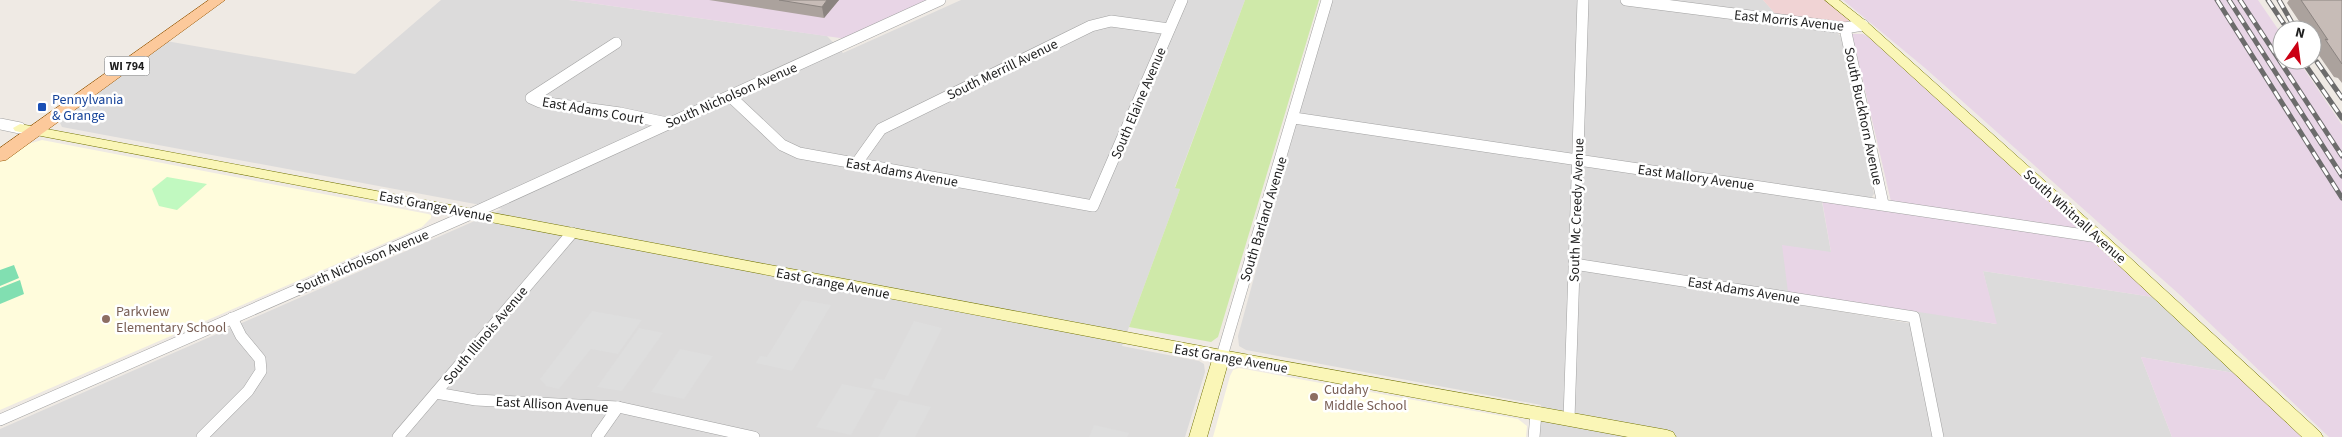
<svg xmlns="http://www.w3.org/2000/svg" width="2342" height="437" viewBox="0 0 2342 437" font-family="'Source Sans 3',sans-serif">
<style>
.residential{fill:#dcdbdb}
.commercial{fill:#f0d3d4}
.industrial{fill:#e8d5e6}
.education{fill:#fffcdc}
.grass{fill:#cfe9a9}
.park{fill:#c1f9c0}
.pitch{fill:#81dfb1}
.parking{fill:#dedede}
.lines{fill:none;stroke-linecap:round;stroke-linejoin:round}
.street-casing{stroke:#a2a2a2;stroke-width:12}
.secondary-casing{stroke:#747504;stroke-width:1}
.primary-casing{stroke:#975600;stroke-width:1}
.street{stroke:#fff;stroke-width:11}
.secondary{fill:#faf6b7;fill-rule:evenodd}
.primary{fill:#fcc99b;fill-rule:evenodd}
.rail-casing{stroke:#6c6c6c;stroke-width:5}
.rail{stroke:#fff;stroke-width:3;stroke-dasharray:9;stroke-linecap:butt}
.wall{fill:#aba29d}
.shaded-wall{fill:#8b8480}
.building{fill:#c7bcb7;stroke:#8b8480}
.transit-dot{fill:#1a4fb4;stroke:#fff;stroke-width:2}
.education-dot{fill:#8d6e63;stroke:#fff;stroke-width:2}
.labels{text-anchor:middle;stroke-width:5;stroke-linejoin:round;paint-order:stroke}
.shield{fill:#fff;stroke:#626262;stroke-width:1}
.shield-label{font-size:12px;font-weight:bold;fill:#1e1e1e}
.street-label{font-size:14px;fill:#1e1e1e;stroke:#fff}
.transit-label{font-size:14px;fill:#164399;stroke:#fff;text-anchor:start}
.education-label{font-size:14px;fill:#785e54;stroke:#fff;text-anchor:start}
</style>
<rect width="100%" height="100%" fill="#efeae4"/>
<g class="residential">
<polygon points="441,0 569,0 827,36 843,53 961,0 1245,0 1175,187 1180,189 1122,346 1199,361 1204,364 1205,372 1185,437 0,437 0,429 502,209 62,127 60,123 61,120 166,41 355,74"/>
<polygon points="1330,0 1763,0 1784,23 1834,31 1841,36 1874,194 1871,198 1820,191 1831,252 1789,303 1920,325 1918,311 1996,324 1983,271 2159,298 2240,374 2141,357 2172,437 1540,437 1541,405 1246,350 1239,346 1238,336"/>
</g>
<polygon class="commercial" points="1763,0 1831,0 1863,25 1781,20"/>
<g class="industrial">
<polygon points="569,0 940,0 854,40"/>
<polygon points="1843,0 2258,0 2282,35 2282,60 2298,60 2342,125 2342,437 2329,437 2180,295 1925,68"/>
<polygon points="1852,34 1863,34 1872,39 2159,298 1983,271 1997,324 1788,292 1782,245 1831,252 1822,200 1893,210"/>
<polygon points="2141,357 2240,374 2308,437 2172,437"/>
</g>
<g class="education">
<polygon points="42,140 428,214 431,215 431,218 422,227 0,410 0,160 28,144"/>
<polygon points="1239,368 1518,419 1527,426 1526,437 1213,437 1230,376 1233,370"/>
</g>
<polygon class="grass" points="1245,0 1319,0 1218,337 1211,342 1129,327 1180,189 1175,188"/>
<polygon class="park" points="167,177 207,184 177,210 159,206 152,189"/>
<g class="pitch">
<polygon points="14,265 19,278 0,286 0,270"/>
<polygon points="20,280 24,294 0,304 0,288"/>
</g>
<g class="parking">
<polygon points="802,300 831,305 792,371 756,363 760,356 767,357"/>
<polygon points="592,311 642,320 618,354 591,349 559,389 546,386 540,379"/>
<polygon points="914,321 942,328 908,396 871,387 875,378 884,380"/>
<polygon points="639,328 663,333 622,391 597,387"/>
<polygon points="680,349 713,356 684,399 651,392"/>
<polygon points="842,384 876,391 851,435 816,427"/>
<polygon points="899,400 931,407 915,437 878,437"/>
<polygon points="1094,425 1129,433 1127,437 1089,437"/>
</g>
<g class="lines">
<defs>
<g id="street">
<polyline points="1626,0 1845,28 1863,25"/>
<polyline points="1845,28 1883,204"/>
<polyline points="616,43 531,98 540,102 620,113 667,123"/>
<polyline points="731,97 782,145 799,153 1093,206 1182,0"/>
<polyline points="1294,118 2098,237"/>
<polyline points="0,124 20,128"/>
<polyline points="856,164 881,129 1091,26 1111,21 1169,29"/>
<polyline points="1574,264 1914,317 1938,437"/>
<polyline points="1222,356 1327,0"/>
<polyline points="436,393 476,400 618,407 754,437"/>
<polyline points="1569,419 1583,0"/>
<polyline points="0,420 473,213 940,0"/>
<polyline points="202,437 248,391 261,371 260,359 241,336 232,318"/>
<polyline points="398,437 572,233"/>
<polyline points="597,437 618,407"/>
<polyline points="1534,437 1536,413"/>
</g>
<g id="secondary">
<polygon points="1825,0 1839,0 1867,22 2103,233 2320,432 2323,437 2302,437 2093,241 1859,28"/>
<polygon points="20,124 1222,350 1667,430 1673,432 1676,437 1628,437 1228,363 1207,437 1189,437 1212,360 15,131 13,128"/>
</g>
<polygon id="primary" points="209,0 225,0 6,160 0,161 0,148"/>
</defs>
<use href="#street" class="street-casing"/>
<use href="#secondary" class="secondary-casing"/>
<use href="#primary" class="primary-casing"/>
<use href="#street" class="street"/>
<use href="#secondary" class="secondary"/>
<use href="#primary" class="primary"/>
<defs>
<g id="rail">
<polyline points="2217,0 2342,198"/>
<polyline points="2229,0 2342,176"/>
<polyline points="2240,0 2342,156"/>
<polyline points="2268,0 2288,30"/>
<polyline points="2279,0 2296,30"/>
<polyline points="2302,60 2342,118"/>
<polyline points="2317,62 2342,98"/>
</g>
</defs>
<use href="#rail" class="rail-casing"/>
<use href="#rail" class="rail"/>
</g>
<g class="wall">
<polygon points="709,0 839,0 824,18"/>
<polygon points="2289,0 2342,0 2342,83 2338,78 2334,77 2316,51 2318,49 2312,40 2312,30 2305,30 2287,3"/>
</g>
<polygon class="shaded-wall" points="827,0 839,0 824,18 822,7"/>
<g class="building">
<polygon points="779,0 827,0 822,7"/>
<polygon points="2301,0 2342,0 2342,64 2325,39 2328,40"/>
</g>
<rect class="transit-dot" x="37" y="102" width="10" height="10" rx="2.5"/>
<g class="education-dot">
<circle cx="106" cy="319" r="5"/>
<circle cx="1314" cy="397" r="5"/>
</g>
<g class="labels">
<rect class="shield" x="104.5" y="56.5" width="45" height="19" rx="4"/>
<g class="shield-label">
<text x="127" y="70">WI 794</text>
</g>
<g class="street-label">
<text transform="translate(1789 20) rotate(6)" y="5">East Morris Avenue</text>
<text transform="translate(1002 69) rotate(-26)" y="5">South Merrill Avenue</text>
<text transform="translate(731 95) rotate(-24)" y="5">South Nicholson Avenue</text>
<text transform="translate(1138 103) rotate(-67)" y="5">South Elaine Avenue</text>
<text transform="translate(593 110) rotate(10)" y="5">East Adams Court</text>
<text transform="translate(1864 116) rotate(78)" y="5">South Buckhorn Avenue</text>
<text transform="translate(902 172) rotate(10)" y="5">East Adams Avenue</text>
<text transform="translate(1696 177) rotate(8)" y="5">East Mallory Avenue</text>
<text transform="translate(436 206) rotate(11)" y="5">East Grange Avenue</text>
<text transform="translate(1576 210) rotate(-88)" y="5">South Mc Creedy Avenue</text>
<text transform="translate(2075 216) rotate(42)" y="5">South Whitnall Avenue</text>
<text transform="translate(1263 219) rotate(-73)" y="5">South Barland Avenue</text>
<text transform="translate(362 261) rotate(-23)" y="5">South Nicholson Avenue</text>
<text transform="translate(833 283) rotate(11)" y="5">East Grange Avenue</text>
<text transform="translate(1744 290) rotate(9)" y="5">East Adams Avenue</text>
<text transform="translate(485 335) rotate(-50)" y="5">South Illinois Avenue</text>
<text transform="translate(1231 358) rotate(10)" y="5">East Grange Avenue</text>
<text transform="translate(552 404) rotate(3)" y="5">East Allison Avenue</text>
</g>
<g class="transit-label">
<text x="52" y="104">Pennylvania<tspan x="52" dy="16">&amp; Grange</tspan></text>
</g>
<g class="education-label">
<text x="116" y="316">Parkview<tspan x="116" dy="16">Elementary School</tspan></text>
<text x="1324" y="394">Cudahy<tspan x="1324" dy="16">Middle School</tspan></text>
</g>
</g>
<g transform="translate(2297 45) rotate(14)"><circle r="24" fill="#ffffff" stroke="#a5a5a5"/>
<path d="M0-4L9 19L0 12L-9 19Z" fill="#cb0014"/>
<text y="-8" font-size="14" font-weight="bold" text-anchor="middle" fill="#1e1e1e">N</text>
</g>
</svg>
